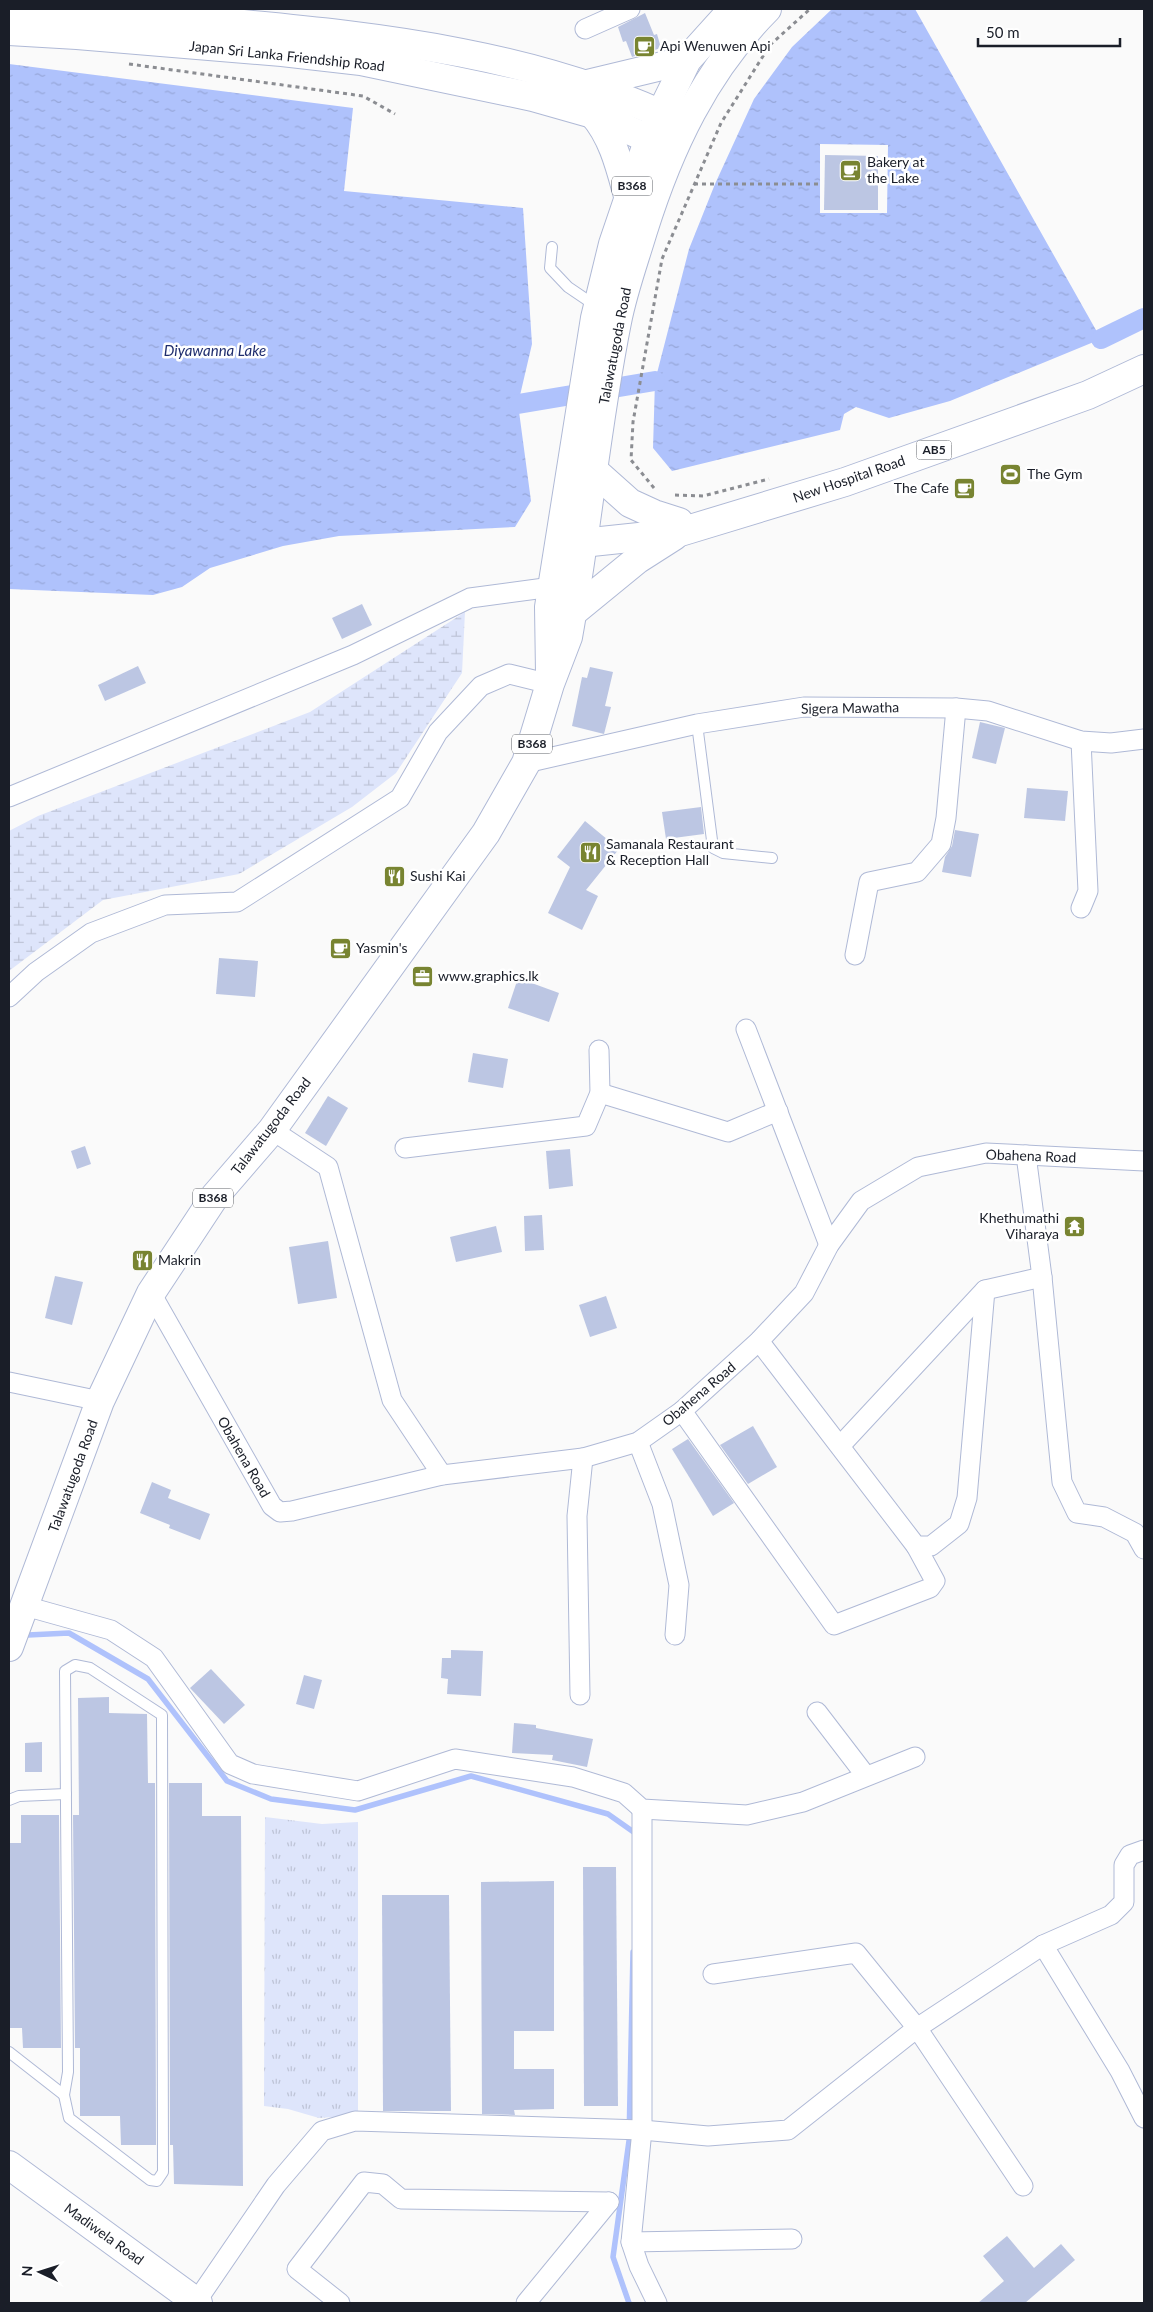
<svg xmlns="http://www.w3.org/2000/svg" width="1153" height="2312" viewBox="0 0 1153 2312" font-family="Lato,sans-serif">
<style>
.wetland{fill:url(#wetland-marsh)}
.park{fill:url(#park-tufts)}
.water{fill:url(#water-ripples);fill-rule:evenodd}
.lines{fill:none;stroke-linecap:round;stroke-linejoin:round}
.stream{stroke:#afc2fc;stroke-width:5.5}
.canal{stroke:#afc2fc;stroke-width:20}
.building{fill:#bcc6e3}
.lane-casing{stroke:#afb9d6;stroke-width:12}
.street-casing{stroke:#afb9d6;stroke-width:21}
.secondary-casing{stroke:#afb9d6;stroke-width:30}
.primary-casing{stroke:#afb9d6;stroke-width:30}
.path{stroke:#8b8d92;stroke-width:3;stroke-dasharray:4 4;stroke-linecap:butt}
.lane{stroke:#fff;stroke-width:10}
.street{stroke:#fff;stroke-width:19}
.secondary{stroke:#fff;stroke-width:28}
.primary{stroke:#fff;stroke-width:28}
.labels{text-anchor:middle;stroke-width:5;stroke-linejoin:round;paint-order:stroke}
.shield{fill:#fff;stroke:#5f6268;stroke-width:1}
.shield-label{font-size:12px;font-weight:bold;fill:#1a1e28}
.poi-label{font-size:14px;fill:#1a1e28;stroke:#fff;text-anchor:start}
.street-label{font-size:14px;fill:#1a1e28;stroke:#fff}
.water-label{font-size:15px;font-style:italic;fill:#1f2d6e;stroke:#fff}
</style>
<defs>
<pattern id="wetland-marsh" width="20" height="14" patternUnits="userSpaceOnUse" patternTransform="scale(1.25)"><rect width="20" height="14" fill="#dee5fb"/><path d="M1 5h8M5 5V1M11 12h8M15 12V8" fill="none" stroke="#bec4d7"/></pattern>
<pattern id="park-tufts" width="24" height="20" patternUnits="userSpaceOnUse" patternTransform="scale(1.25)"><rect width="24" height="20" fill="#dee5fb"/><path d="M3 7l-1-3M5 7V3M7 7l1-3M15 17l-1-3M17 17v-4M19 17l1-3" fill="none" stroke="#bec4d7"/></pattern>
<pattern id="water-ripples" width="26" height="14" patternUnits="userSpaceOnUse" patternTransform="scale(1.25)"><rect width="26" height="14" fill="#afc2fc"/><path d="M2 4q2-2 4 0t4 0M15 11q2-2 4 0t4 0" fill="none" stroke="#96a6d8"/></pattern>
</defs>
<rect width="100%" height="100%" fill="#fafafa"/>
<polygon class="wetland" points="465,612 462,673 396,773 352,807 239,874 103,900 9,971 9,831 38,816 310,712"/>
<polygon class="park" points="265,1817 322,1824 358,1822 358,2115 319,2118 288,2109 264,2106"/>
<g class="water">
<path d="M832,9H915L1101,339L950,401L889,418L856,407L844,414L840,430L672,471L653,448L655,381L689,249L715,184L754,99L792,47ZM820,144L888,145L887,213H820Z"/>
<polygon points="9,64 353,108 344,191 523,208 532,344 518,404 531,501 515,527 339,536 283,546 210,568 182,587 153,595 9,589"/>
</g>
<g class="lines">
<g class="stream">
<polyline points="28,1635 69,1633 148,1679 227,1781 271,1799 355,1810 471,1776 608,1814 635,1833 635,1837"/>
<polyline points="629,2303 613,2257 629,2141 633,1952"/>
</g>
<g class="canal">
<polyline points="1101,339 1144,318"/>
<polyline points="518,404 655,381"/>
</g>
</g>
<g class="building">
<polygon points="645,13 654,35 657,34 661,48 632,57 626,41 623,42 618,27"/>
<polygon points="825,155 878,156 878,210 824,210"/>
<polygon points="362,604 372,625 342,639 332,618"/>
<polygon points="138,666 146,683 105,701 98,685"/>
<polygon points="590,667 613,672 605,706 611,707 604,734 572,726 582,677 587,678"/>
<polygon points="980,722 1005,728 996,764 972,758"/>
<polygon points="1027,788 1068,791 1065,821 1024,818"/>
<polygon points="701,807 704,834 666,839 662,812"/>
<polygon points="585,821 619,849 586,890 598,896 582,930 548,913 570,867 557,857"/>
<polygon points="955,830 979,834 971,877 942,872 945,857 952,846"/>
<polygon points="219,958 258,961 255,997 216,994"/>
<polygon points="518,978 559,993 549,1022 508,1008"/>
<polygon points="473,1053 508,1059 503,1088 468,1082"/>
<polygon points="328,1096 348,1108 326,1146 305,1133"/>
<polygon points="85,1146 91,1164 77,1169 71,1151"/>
<polygon points="570,1149 573,1186 549,1189 546,1151"/>
<polygon points="542,1215 544,1250 525,1251 524,1216"/>
<polygon points="496,1226 502,1252 456,1262 450,1237"/>
<polygon points="328,1241 337,1298 298,1304 289,1247"/>
<polygon points="55,1276 83,1282 72,1325 45,1318"/>
<polygon points="606,1296 617,1328 590,1337 579,1305"/>
<polygon points="753,1426 777,1467 748,1484 720,1445"/>
<polygon points="688,1439 734,1503 713,1516 672,1449"/>
<polygon points="152,1482 171,1490 168,1498 210,1514 200,1540 169,1528 170,1525 140,1513"/>
<polygon points="451,1650 483,1651 481,1696 447,1694 448,1679 441,1678 442,1658 451,1658"/>
<polygon points="211,1669 245,1705 224,1724 190,1688"/>
<polygon points="304,1675 322,1680 314,1709 296,1704"/>
<polygon points="109,1697 109,1713 147,1714 148,1783 155,1783 156,2145 121,2145 120,2116 80,2116 80,2048 75,2048 73,1815 79,1815 78,1698"/>
<polygon points="514,1723 536,1725 536,1728 593,1739 587,1767 552,1760 553,1755 512,1753"/>
<polygon points="42,1742 42,1772 25,1772 25,1743"/>
<polygon points="169,1783 202,1783 202,1816 241,1816 243,2186 174,2184 173,2145 170,2145"/>
<polygon points="21,1815 59,1815 61,2048 23,2048 22,2028 9,2028 9,1843 21,1843"/>
<polygon points="583,1867 616,1867 618,2106 584,2106"/>
<polygon points="554,1881 554,2031 514,2031 514,2069 554,2069 554,2109 514,2110 515,2115 482,2114 481,1882"/>
<polygon points="382,1895 449,1895 451,2111 383,2111"/>
<polygon points="1007,2236 1034,2268 1061,2244 1075,2260 1025,2303 978,2303 1004,2281 983,2256"/>
</g>
<g class="lines">
<defs>
<g id="lane">
<polyline points="552,247 550,268 568,287 596,306"/>
<polyline points="697,724 713,848 723,853 772,858"/>
<polygon points="75,1665 90,1668 162,1715 163,2172 157,2181 150,2180 69,2118 64,2095 68,2072 65,1671"/>
<polyline points="9,1800 19,1796 66,1794"/>
<polyline points="9,2052 64,2095"/>
</g>
<g id="street">
<polyline points="585,29 630,9"/>
<polyline points="526,763 697,724 804,707 956,708 988,711 1081,741 1111,743 1144,739"/>
<polyline points="9,797 353,655 470,598 552,587"/>
<polyline points="1081,908 1088,891 1081,741"/>
<polyline points="855,955 869,882 917,872 941,844 946,818 956,708"/>
<polyline points="9,997 36,972 91,933 165,905 237,902 400,798 438,732 481,686 509,674 550,684"/>
<polyline points="746,1029 829,1245"/>
<polyline points="600,1093 728,1132 778,1111"/>
<polyline points="272,1130 328,1167 392,1400 442,1475"/>
<polyline points="405,1148 586,1126 600,1093 599,1050"/>
<polyline points="1026,1155 1042,1277 1062,1482 1077,1513 1104,1517 1135,1533 1144,1549"/>
<polyline points="151,1293 272,1506 280,1512 292,1511 442,1475 583,1458 638,1442 682,1411 759,1341 804,1293 829,1245 861,1201 918,1167 986,1153 1144,1161"/>
<polyline points="759,1341 916,1546 931,1546 959,1524 967,1498 985,1290"/>
<polyline points="9,1382 100,1401"/>
<polyline points="682,1411 834,1625 930,1588 935,1581 916,1546"/>
<polyline points="638,1442 662,1504 679,1585 675,1635"/>
<polyline points="840,1446 985,1290 1042,1277"/>
<polyline points="25,1606 111,1630 154,1658 230,1764 253,1774 358,1791 455,1759 573,1777 624,1793 642,1809 747,1815 803,1802 915,1757"/>
<polyline points="580,1695 577,1516 583,1458"/>
<polyline points="817,1712 866,1776"/>
<polyline points="642,1809 642,2130 631,2242 639,2266 657,2303"/>
<polyline points="1043,1945 1120,2071 1144,2118"/>
<polyline points="713,1974 856,1953 917,2028 1023,2186"/>
<polyline points="631,2242 792,2239"/>
<polyline points="196,2302 276,2185 322,2131 355,2121 642,2130 708,2136 788,2130 917,2028 1043,1945 1111,1915 1124,1902 1124,1865 1130,1855 1144,1850"/>
<polyline points="340,2303 297,2269 364,2182 383,2184 401,2199 609,2202"/>
<polyline points="526,2303 609,2202"/>
</g>
<g id="secondary">
<path d="M20,9C91,11 161,17 231,23C384,37 543,55 682,124"/>
<polyline points="9,31 77,35 282,52 361,61 533,97 593,114 669,148"/>
<polyline points="587,84 687,60"/>
<path d="M593,114C613,137 620,167 628,196"/>
<polyline points="9,2165 198,2303"/>
</g>
<g id="primary">
<polyline points="593,470 630,503 654,514 679,522"/>
<polyline points="565,542 582,543 677,533 845,482 1088,395 1144,369"/>
<polyline points="572,613 638,559 674,536"/>
<polyline points="550,673 549,607 595,318 613,244 649,138 687,60 733,9"/>
<path d="M9,1647L100,1401L151,1293L215,1196L272,1130L486,833L526,763L550,684L568,637C587,533 596,426 617,322C623,291 634,261 643,231C669,148 705,71 767,9"/>
</g>
</defs>
<use href="#lane" class="lane-casing"/>
<use href="#street" class="street-casing"/>
<use href="#secondary" class="secondary-casing"/>
<use href="#primary" class="primary-casing"/>
<g class="path">
<polyline points="129,64 363,96 395,114"/>
<polyline points="694,184 820,184"/>
<polyline points="654,488 631,460 633,422 662,259 721,123 770,45 810,9"/>
<polyline points="675,495 703,496 769,479"/>
</g>
<use href="#lane" class="lane"/>
<use href="#street" class="street"/>
<use href="#secondary" class="secondary"/>
<use href="#primary" class="primary"/>
</g>
<defs>
<symbol id="cafe-square" viewBox="-11 -11 22 22"><rect x="-9" y="-9" width="18" height="18" rx="4" fill="#788431" stroke="#fff"/><path d="M-5.5-4.5H6V0H3Q3 3.5 0 3.5H-2.5Q-5.5 3.5-5.5 0ZM3-3.2v2h1.7v-2ZM-6 4.5H4V6H-6Z" fill="#fff"/></symbol>
<symbol id="stadium-square" viewBox="-11 -11 22 22"><rect x="-9" y="-9" width="18" height="18" rx="4" fill="#788431" stroke="#fff"/><path d="M0-5a6.5 5 0 1 0 0 10a6.5 5 0 1 0 0-10ZM-3.5-1.8h7v3.6h-7Z" fill="#fff"/></symbol>
<symbol id="restaurant-square" viewBox="-11 -11 22 22"><rect x="-9" y="-9" width="18" height="18" rx="4" fill="#788431" stroke="#fff"/><path d="M-5-6h1v4h1v-4h1v4h1v-4h1v5L-1.5 .5V6h-2V.5L-5-1ZM5-6V6H3V1.5H1.5Q1.5-4 5-6Z" fill="#fff"/></symbol>
<symbol id="office-square" viewBox="-11 -11 22 22"><rect x="-9" y="-9" width="18" height="18" rx="4" fill="#788431" stroke="#fff"/><path d="M-6-3h4V-5.5h4V-3h4V5H-6ZM-1-4.5V-3h2v-1.5ZM-6 0V1H6V0Z" fill="#fff"/></symbol>
<symbol id="temple-square" viewBox="-11 -11 22 22"><rect x="-9" y="-9" width="18" height="18" rx="4" fill="#788431" stroke="#fff"/><path d="M0-6L5-2H3V0L6.5 2.5H4V6H1.5V3h-3V6H-4V2.5H-6.5L-3 0V-2H-5Z" fill="#fff"/></symbol>
</defs>
<g fill-rule="evenodd">
<use href="#cafe-square" x="632" y="34" width="25" height="25"/>
<use href="#cafe-square" x="838" y="158" width="25" height="25"/>
<use href="#stadium-square" x="998" y="462" width="25" height="25"/>
<use href="#cafe-square" x="952" y="476" width="25" height="25"/>
<use href="#restaurant-square" x="578" y="840" width="25" height="25"/>
<use href="#restaurant-square" x="382" y="864" width="25" height="25"/>
<use href="#cafe-square" x="328" y="936" width="25" height="25"/>
<use href="#office-square" x="410" y="964" width="25" height="25"/>
<use href="#temple-square" x="1062" y="1214" width="25" height="25"/>
<use href="#restaurant-square" x="130" y="1248" width="25" height="25"/>
</g>
<g class="labels">
<g class="shield">
<rect x="612" y="176.5" width="40" height="19" rx="4"/>
<rect x="916.5" y="440.5" width="35" height="19" rx="4"/>
<rect x="512" y="734.5" width="40" height="19" rx="4"/>
<rect x="193" y="1188.5" width="40" height="19" rx="4"/>
</g>
<g class="shield-label">
<text x="632" y="190">B368</text>
<text x="934" y="454">AB5</text>
<text x="532" y="748">B368</text>
<text x="213" y="1202">B368</text>
</g>
<g class="poi-label">
<text x="660" y="51">Api Wenuwen Api</text>
<text x="867" y="167">Bakery at<tspan x="867" dy="16">the Lake</tspan></text>
<text x="1027" y="479">The Gym</text>
<text x="949" y="493" text-anchor="end">The Cafe</text>
<text x="606" y="849">Samanala Restaurant<tspan x="606" dy="16">&amp; Reception Hall</tspan></text>
<text x="410" y="881">Sushi Kai</text>
<text x="356" y="953">Yasmin's</text>
<text x="438" y="981">www.graphics.lk</text>
<text x="1059" y="1223" text-anchor="end">Khethumathi<tspan x="1059" dy="16">Viharaya</tspan></text>
<text x="158" y="1265">Makrin</text>
</g>
<g class="street-label">
<text transform="translate(287 56) rotate(6)" y="5">Japan Sri Lanka Friendship Road</text>
<text transform="translate(615 346) rotate(-79)" y="5">Talawatugoda Road</text>
<text transform="translate(849 479) rotate(-19)" y="5">New Hospital Road</text>
<text transform="translate(850 708) rotate(-1)" y="5">Sigera Mawatha</text>
<text transform="translate(271 1126) rotate(-52)" y="5">Talawatugoda Road</text>
<text transform="translate(1031 1156) rotate(2)" y="5">Obahena Road</text>
<text transform="translate(699 1394) rotate(-40)" y="5">Obahena Road</text>
<text transform="translate(244 1457) rotate(60)" y="5">Obahena Road</text>
<text transform="translate(73 1476) rotate(-70)" y="5">Talawatugoda Road</text>
<text transform="translate(104 2234) rotate(36)" y="5">Madiwela Road</text>
</g>
<g class="water-label">
<text x="215" y="356">Diyawanna Lake</text>
</g>
</g>
<rect width="1153" height="2312" fill="none" stroke="#1a1e28" stroke-width="20"/>
<g transform="translate(40 2272) rotate(274)" stroke="#ffffff" stroke-width="4" paint-order="stroke">
<path d="M0-4L9 19L0 12L-9 19Z" fill="#1a1e28"/>
<text y="-8" font-size="14" font-weight="bold" text-anchor="middle" fill="#1a1e28">N</text>
</g>
<path d="M978 38v8h142v-8" fill="none" stroke="#1a1e28" stroke-width="2.5"/>
<text x="986" y="38" font-size="15" fill="#1a1e28" stroke="#ffffff" stroke-width="4" paint-order="stroke">50 m</text>
</svg>
